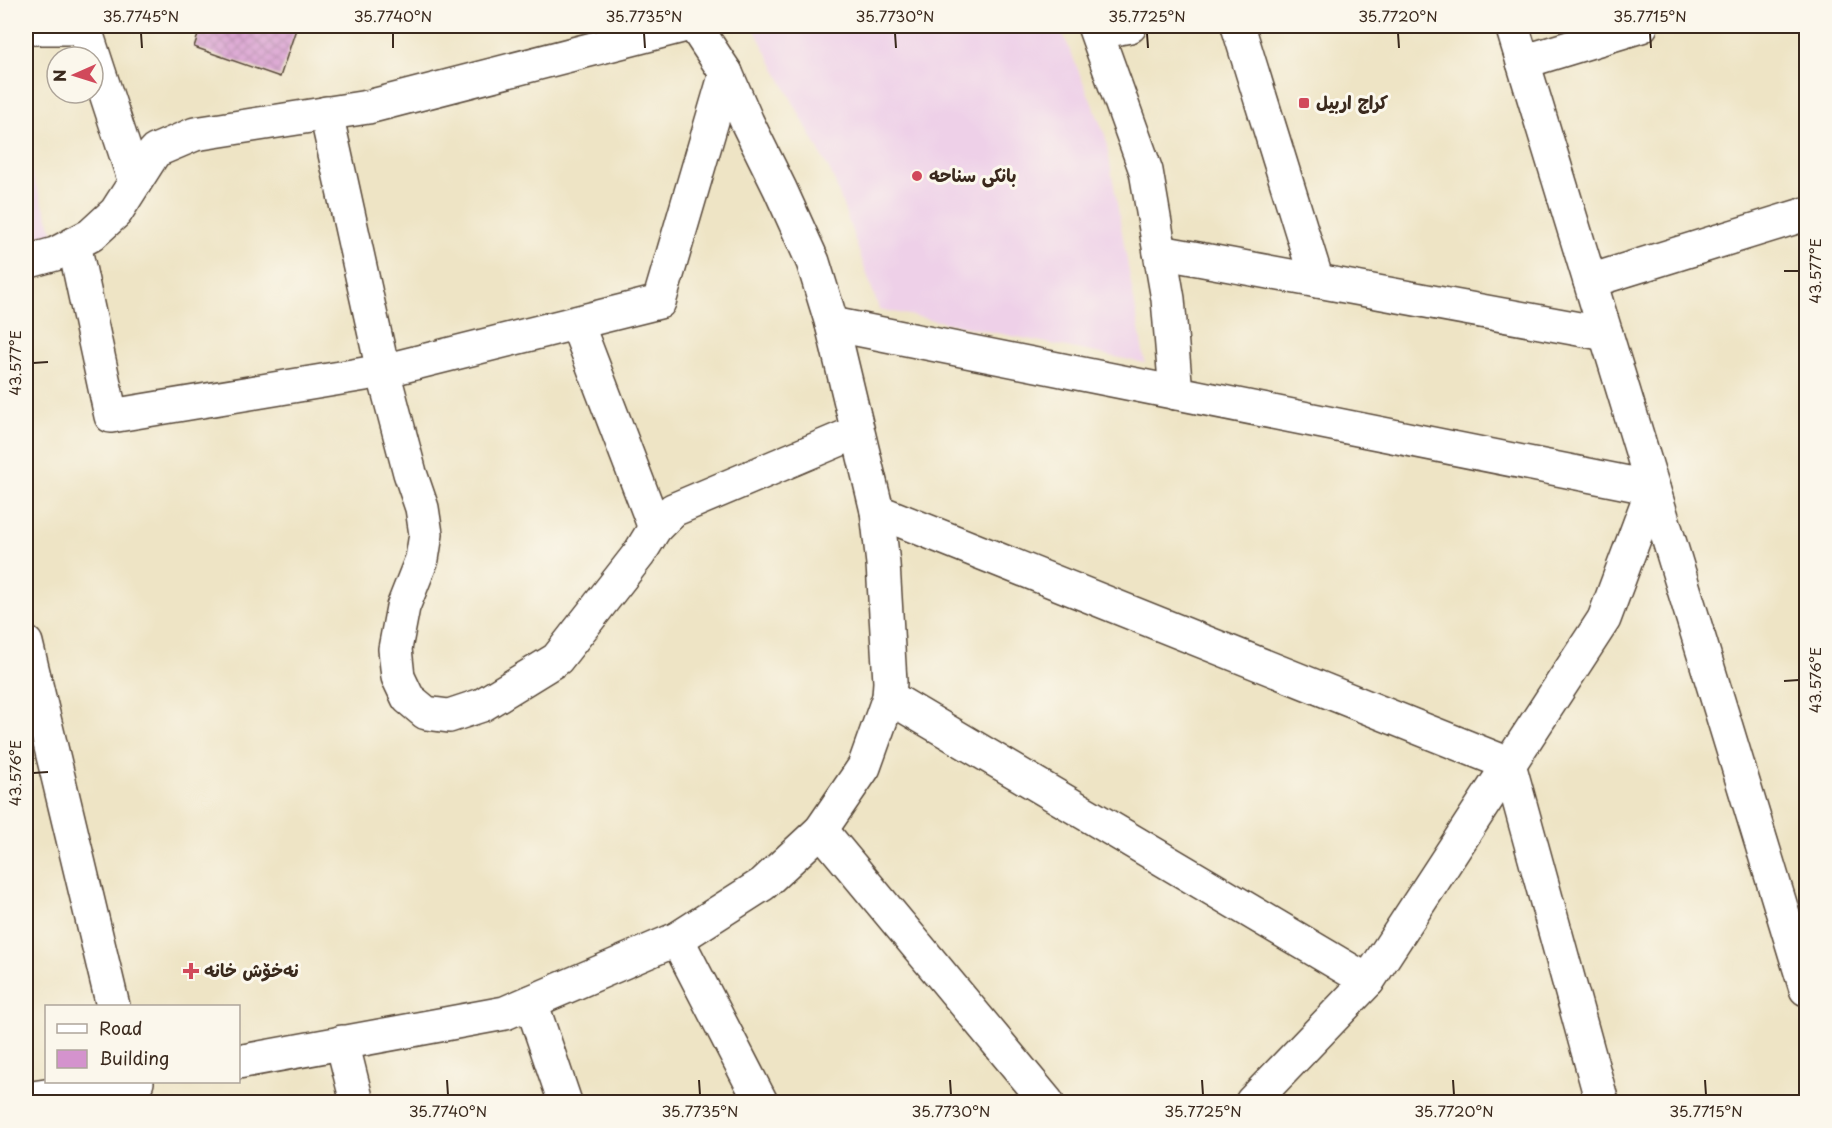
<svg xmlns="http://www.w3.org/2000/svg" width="1832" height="1128" viewBox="0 0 1832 1128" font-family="'Playpen Sans','Playpen Sans Arabic',sans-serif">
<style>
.built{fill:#eed0e8}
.building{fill:url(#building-cross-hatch)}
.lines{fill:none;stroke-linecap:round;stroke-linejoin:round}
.minor-casing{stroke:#564637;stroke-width:36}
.minor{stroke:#fff;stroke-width:33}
.ticks{fill:none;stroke:#3b2a1e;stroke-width:2}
.poi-dot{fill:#d1495b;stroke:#fbf7ec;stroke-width:2}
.labels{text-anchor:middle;stroke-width:6;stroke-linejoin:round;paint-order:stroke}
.poi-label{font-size:18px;font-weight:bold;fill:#3b2a1e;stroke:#fbf7ec;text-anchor:start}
.neatline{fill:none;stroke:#3b2a1e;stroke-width:2}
.ticks-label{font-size:15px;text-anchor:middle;fill:#3b2a1e}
</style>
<defs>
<pattern id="building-cross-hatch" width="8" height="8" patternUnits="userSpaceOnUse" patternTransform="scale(1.5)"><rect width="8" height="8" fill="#d493cd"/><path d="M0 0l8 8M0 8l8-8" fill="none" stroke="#ad78a6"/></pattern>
</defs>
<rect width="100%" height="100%" fill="#fbf7ec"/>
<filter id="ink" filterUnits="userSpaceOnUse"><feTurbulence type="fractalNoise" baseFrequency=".0167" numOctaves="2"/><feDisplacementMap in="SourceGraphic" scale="12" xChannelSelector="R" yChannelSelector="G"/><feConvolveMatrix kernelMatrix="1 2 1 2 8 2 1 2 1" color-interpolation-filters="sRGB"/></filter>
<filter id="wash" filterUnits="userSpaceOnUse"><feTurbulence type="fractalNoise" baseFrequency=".008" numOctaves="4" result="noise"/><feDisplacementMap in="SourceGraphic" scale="24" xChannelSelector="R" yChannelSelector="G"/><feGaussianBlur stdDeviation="1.35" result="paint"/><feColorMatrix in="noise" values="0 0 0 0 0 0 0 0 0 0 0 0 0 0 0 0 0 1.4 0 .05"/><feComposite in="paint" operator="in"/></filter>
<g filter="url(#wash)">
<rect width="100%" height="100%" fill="#eee4c5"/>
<g class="built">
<polygon points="763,26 1060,26 1105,135 1145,363 879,309 833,177 754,29"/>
<polygon points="26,159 54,234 26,240"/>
</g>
<g id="blocks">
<polygon class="building" points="201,26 297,26 280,77 194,47"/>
</g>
</g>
<g filter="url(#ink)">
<use href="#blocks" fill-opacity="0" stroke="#564637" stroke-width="1.5"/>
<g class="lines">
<defs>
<g id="minor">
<polyline points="84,26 135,182"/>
<polyline points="1094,26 1146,171 1168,299 1176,393"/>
<polyline points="1238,26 1317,281"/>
<polyline points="1512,26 1806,989"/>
<polyline points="26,28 84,28"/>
<polyline points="1097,32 1130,26"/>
<polyline points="1523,62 1641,26"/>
<polyline points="326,113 383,371 410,473 422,508 426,534 422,559 403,607 395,649 398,677 408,698 426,713 449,716 482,705 557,659 639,554 655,528 673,510 857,432"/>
<polyline points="74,244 111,416 383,371 659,302 726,73"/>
<polyline points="1160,252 1606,334"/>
<polyline points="26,262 55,254 91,235 116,212 155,151 195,134 368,107 682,26"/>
<polyline points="1590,281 1806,214"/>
<polyline points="577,324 655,528"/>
<polyline points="832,324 1653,488 1604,619 1368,981 1252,1102"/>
<polyline points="877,511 1509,764 1602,1102"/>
<polyline points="26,643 113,1006"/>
<polyline points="889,697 1368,981"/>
<polyline points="821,830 1047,1102"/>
<polyline points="677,939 761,1102"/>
<polyline points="531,1002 565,1102"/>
<polyline points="342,1042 357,1102"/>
<polyline points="238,1062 505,1013 677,939 763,884 821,830 864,767 889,697 890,682 883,564 877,511 832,324 813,262 780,189 747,122 726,73 695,26"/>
<polyline points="26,1099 137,1082"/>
</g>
</defs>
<use href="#minor" class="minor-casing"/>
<use href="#minor" class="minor"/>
</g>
</g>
<path class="ticks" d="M141,33L142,48M393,33V48M644,33L645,48M895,33L896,48M1147,33L1148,48M1398,33L1399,48M1650,33L1651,48M1784,271H1799M33,363L48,362M1784,681L1799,680M33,773L48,772M447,1080L448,1095M699,1080L700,1095M950,1080L951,1095M1202,1080L1203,1095M1453,1080L1454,1095M1705,1080L1706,1095"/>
<g class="poi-dot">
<rect x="1298" y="97" width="12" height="12" rx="3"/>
<circle cx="917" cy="176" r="6"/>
<path d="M188 962h6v6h6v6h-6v6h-6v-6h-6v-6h6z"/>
</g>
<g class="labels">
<g class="poi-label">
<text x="1316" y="109">كراج اربیل</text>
<text x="929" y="182">بانکی سناحە</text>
<text x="204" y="977">نەخۆش خانە</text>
</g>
</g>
<rect width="1832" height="1128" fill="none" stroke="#fbf7ec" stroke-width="66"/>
<rect x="45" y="1005" width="195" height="78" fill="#fbf7ec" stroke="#aea59a" stroke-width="1.5"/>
<rect x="57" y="1024" width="30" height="9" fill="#ffffff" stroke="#aea59a" stroke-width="1.5"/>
<text x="99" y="1035" font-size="18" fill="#3b2a1e">Road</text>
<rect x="57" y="1050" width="30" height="18" fill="#d493cd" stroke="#aea59a" stroke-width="1.5"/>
<text x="99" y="1065" font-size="18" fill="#3b2a1e">Building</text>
<g transform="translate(75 75) rotate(267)"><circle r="28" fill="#fbf7ec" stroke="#aea59a" stroke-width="1.5"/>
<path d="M0-4.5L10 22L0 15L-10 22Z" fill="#d1495b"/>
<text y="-9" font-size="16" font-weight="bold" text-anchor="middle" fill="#3b2a1e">N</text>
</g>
<rect x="33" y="33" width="1766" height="1062" class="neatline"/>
<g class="ticks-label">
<text x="141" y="22">35.7745°N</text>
<text x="393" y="22">35.7740°N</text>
<text x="644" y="22">35.7735°N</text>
<text x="895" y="22">35.7730°N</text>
<text x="1147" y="22">35.7725°N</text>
<text x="1398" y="22">35.7720°N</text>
<text x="1650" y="22">35.7715°N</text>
<text transform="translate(1816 271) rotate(-90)" y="5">43.577°E</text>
<text transform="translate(16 363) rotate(-90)" y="5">43.577°E</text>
<text transform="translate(1816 680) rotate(-90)" y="5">43.576°E</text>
<text transform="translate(16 773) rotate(-90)" y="5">43.576°E</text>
<text x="448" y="1117">35.7740°N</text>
<text x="700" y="1117">35.7735°N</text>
<text x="951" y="1117">35.7730°N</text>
<text x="1203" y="1117">35.7725°N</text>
<text x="1454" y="1117">35.7720°N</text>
<text x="1706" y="1117">35.7715°N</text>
</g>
</svg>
